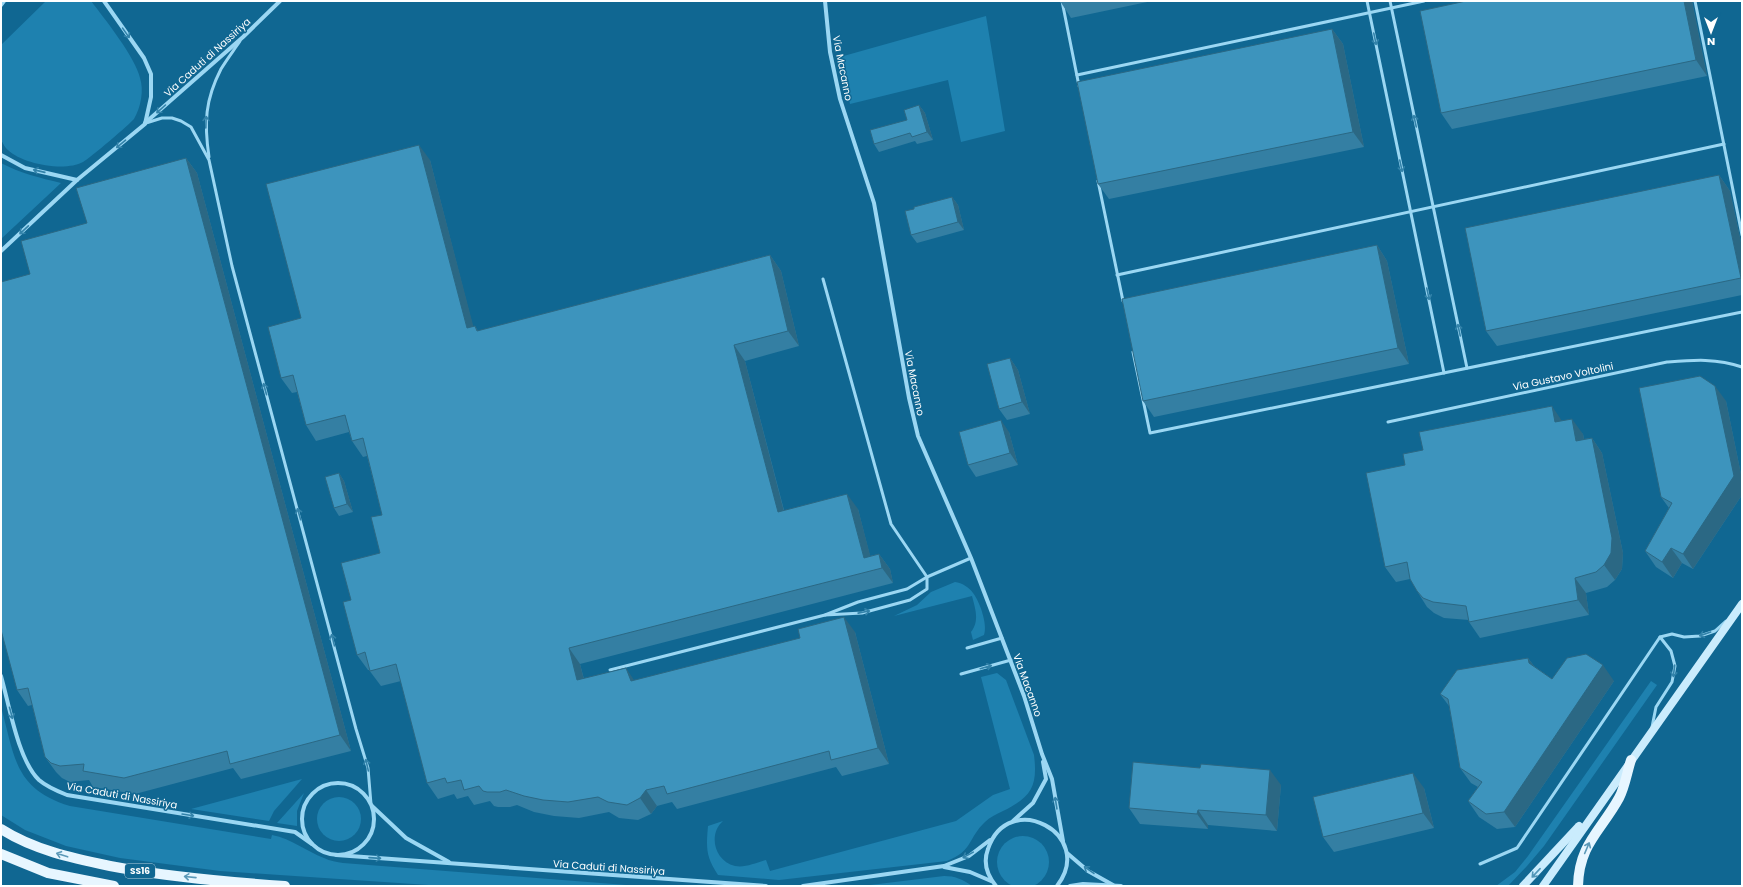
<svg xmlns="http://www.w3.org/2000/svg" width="1743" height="887" viewBox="0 0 1743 887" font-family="Poppins,sans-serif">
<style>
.green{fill:#1e81af}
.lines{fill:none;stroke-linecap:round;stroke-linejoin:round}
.lane{stroke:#9bd7f3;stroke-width:3}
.street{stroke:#9bd7f3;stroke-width:4}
.secondary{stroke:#caecfd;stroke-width:8}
.primary{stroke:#e7f6ff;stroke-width:10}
.wall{fill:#347fa3}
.shaded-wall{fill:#2b6884}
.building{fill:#3d94bd;stroke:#2b6884}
.oneway{stroke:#3383aa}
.oneway2{stroke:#5b99b8}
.oneway3{stroke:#5196b7}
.labels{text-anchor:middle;stroke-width:3;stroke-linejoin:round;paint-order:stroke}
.shield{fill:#106792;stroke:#b7d1de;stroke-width:1}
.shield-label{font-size:9px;font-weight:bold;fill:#fff}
.street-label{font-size:10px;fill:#fff;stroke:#106792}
</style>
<rect width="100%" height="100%" fill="#106792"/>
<g class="green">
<path d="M46,1H91C104,18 136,58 140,78C144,90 141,107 134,119C131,123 89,159 83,162C65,172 22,164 8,150C5,148 3,143 1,140V45Z"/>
<polygon points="986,16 1005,131 961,142 948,80 850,104 840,57"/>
<path d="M1,163C20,173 40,178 61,183L1,239Z"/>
<path d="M955,582C962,583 969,587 973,593C980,602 988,625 984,635L973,640L971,632C980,621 975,608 972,596L894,616L917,605L931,592Z"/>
<path d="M997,673L1006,680L1034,755C1038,787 1031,797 1003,811C997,814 990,817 985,822C968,838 973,851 947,861L779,880L718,875C706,856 706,849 708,826L723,821C708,834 714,861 735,866C745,868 756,863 766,860L770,871L956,821L993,795L1010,789L981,677Z"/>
<polygon points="1651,681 1657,685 1544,846 1527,866 1508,886 1496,886 1515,872 1528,856"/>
<path d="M1,707C15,757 14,789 70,806L271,839L272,835C292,839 306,851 324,858C330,861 337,862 343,863L639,886H443L220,871L120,858L66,846L25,830L1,815Z"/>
<polygon points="302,779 274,811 269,821 191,809"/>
<polygon points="304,793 297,811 297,826 277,823"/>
<circle cx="339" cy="819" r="22"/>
<circle cx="1023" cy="862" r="26"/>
<path d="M944,876C955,876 962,879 972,886H862Z"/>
</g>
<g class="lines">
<g class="lane">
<polyline points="1062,1 1079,86"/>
<polyline points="1367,1 1444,373"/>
<polyline points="1390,1 1467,368"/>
<polyline points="1695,1 1742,235"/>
<polyline points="1077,75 1424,1"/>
<polyline points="146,123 162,118 172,118 181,121 191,127 209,160 232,266 356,729 368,768 371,804"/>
<path d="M209,157C204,123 205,100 221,69C227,59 234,50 240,41"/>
<polyline points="1098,181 1123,301"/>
<polyline points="1117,275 1724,144"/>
<polyline points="823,279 891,524 927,577 927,589 910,600 862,613 825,615"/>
<polyline points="1133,352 1150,433 1742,312"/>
<path d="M1388,422L1667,362C1693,360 1717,358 1742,367"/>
<polyline points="967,648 1002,638"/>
<polyline points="610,670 825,615 858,602 907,589 927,577 971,558"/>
<polyline points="961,674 1011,660"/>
<polyline points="1652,727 1656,707 1672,682 1675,666 1671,651 1660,637"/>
<polyline points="1480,864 1517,848 1660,637 1672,634 1684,637 1700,636 1715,631 1726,621"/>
</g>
<g class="street">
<polyline points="825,1 830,52 840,99 874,203 909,398 918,436 971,558 1024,696 1042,754 1052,779 1063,841"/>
<polyline points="1,5 4,1"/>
<polyline points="145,123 243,37 280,1"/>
<polyline points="1,155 25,168 77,180"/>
<polyline points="1,251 77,180 145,124 151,97 151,74 144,58 104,1"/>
<path d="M1,676C9,704 18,760 39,780C47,787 57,791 67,795L295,832L312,844"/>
<circle cx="338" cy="819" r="36"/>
<polyline points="372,806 406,838 449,862"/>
<polyline points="1013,821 1033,803 1046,779 1043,762"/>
<polyline points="1067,853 1088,871 1113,885"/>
<polyline points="336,855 766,886"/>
<polyline points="944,867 970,872 991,881"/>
<polyline points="803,886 944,866 969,856 990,840"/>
<path d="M996,886C987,875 983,862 988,849C1008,788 1097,834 1057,886"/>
<polyline points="1070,886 1083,884 1121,886"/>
</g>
<g class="secondary">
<polyline points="1523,886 1579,826"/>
<polyline points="1543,886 1742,604"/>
</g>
<g class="primary">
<path d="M1,829C34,850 72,858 110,866C168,877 226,882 285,886"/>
<polyline points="1,854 48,873 114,886"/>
<path d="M1578,886C1579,844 1601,831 1619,798C1625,787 1627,772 1631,760"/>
</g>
</g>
<g class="wall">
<polygon points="1060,1 1152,1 1071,18"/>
<polygon points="1466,1 1692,1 1707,76 1452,129 1441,113"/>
<polygon points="1332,29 1343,44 1364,147 1109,199 1098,184"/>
<polygon points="919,105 925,113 933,140 917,144 915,141 879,152 874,144 907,120"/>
<polygon points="186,158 197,173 351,751 241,779 233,768 135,794 93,787 89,780 70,782 62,778 56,772 45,757 32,705 28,706 17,690 30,274 87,223"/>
<polygon points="430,160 473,327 475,326 478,331 770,255 781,271 799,346 745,361 784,510 858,509 870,556 879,554 890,569 893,583 580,664 584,679 635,681 855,632 889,764 842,776 836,767 677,809 672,802 657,806 651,814 638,820 619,818 609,812 579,818 554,816 534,812 517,805 510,807 498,807 494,806 490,801 474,805 468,796 457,799 454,794 438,799 427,783 401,681 381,686 369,670 368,670 357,655 351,600 380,553 382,515 367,456 363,457 352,441 349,432 316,441 306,425 297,392 292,393 281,378 301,318"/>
<polygon points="1719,175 1730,191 1742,247 1742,295 1497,346 1486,331"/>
<polygon points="952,197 958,205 964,230 917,243 911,235 914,209"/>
<polygon points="1377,245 1387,261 1409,364 1154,417 1143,401"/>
<polygon points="1010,358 1018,370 1030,414 1007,420 999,409"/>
<polygon points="1726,401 1742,479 1742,495 1693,569 1682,563 1673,578 1656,567 1645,551 1669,508 1661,497"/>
<polygon points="1562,421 1583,434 1584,439 1592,438 1602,453 1623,553 1622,569 1615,580 1607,587 1586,593 1589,615 1480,638 1469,622 1469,620 1444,618 1434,613 1427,607 1417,591 1410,579 1396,582 1385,567 1405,465"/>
<polygon points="1009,432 1018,465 976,477 968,465"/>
<polygon points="339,473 344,481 353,512 339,516 334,508"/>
<polygon points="1528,658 1534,666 1552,679 1614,681 1515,827 1497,829 1479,817 1468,801 1478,787 1471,783 1460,768 1449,706 1440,694"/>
<polygon points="1281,785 1277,831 1208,825 1208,829 1140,824 1129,808"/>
<polygon points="1424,788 1434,828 1334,852 1323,837"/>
</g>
<g class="shaded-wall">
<polygon points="1684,1 1692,1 1707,76 1696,60"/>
<polygon points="1332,29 1343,44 1364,147 1353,132"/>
<polygon points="919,105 925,113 933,140 927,132"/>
<polygon points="419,145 430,160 478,344 467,328"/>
<polygon points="186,158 197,173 351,751 340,735"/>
<polygon points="1719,175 1730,191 1742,247 1742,279 1741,278"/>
<polygon points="952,197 958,205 964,230 958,222"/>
<polygon points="1377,245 1387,261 1409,364 1398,348"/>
<polygon points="770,255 781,271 799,346 788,331"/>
<polygon points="734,345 745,361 788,527 778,512"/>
<polygon points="1010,358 1018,370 1030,414 1022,402"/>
<polygon points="1715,386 1726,401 1742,479 1742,495 1693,569 1683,554"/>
<polygon points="1552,406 1562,421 1555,422"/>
<polygon points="1572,419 1583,434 1587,456 1576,441"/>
<polygon points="1001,420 1009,432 1018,465 1010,453"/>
<polygon points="1592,438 1602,453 1623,553 1622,569 1615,580 1604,565"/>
<polygon points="339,473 344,481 353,512 347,504"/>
<polygon points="847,494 858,509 874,570 864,558"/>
<polygon points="1671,548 1682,563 1673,578 1662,562"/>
<polygon points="879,554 890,569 893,583 882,568"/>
<polygon points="1575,578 1586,593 1589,615 1578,600"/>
<polygon points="844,617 855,632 889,764 878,748"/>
<polygon points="569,648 580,664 588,696 577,680"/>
<polygon points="1528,658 1539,673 1529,663"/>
<polygon points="1603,665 1614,681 1515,827 1504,812"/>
<polygon points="626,668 636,683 631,681"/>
<polygon points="1270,770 1281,785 1277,831 1266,815"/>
<polygon points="1413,773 1424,788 1434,828 1423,813"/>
<polygon points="646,790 657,806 651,814 640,798"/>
<polygon points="1198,810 1208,825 1208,829 1197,814"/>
</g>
<g class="building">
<polygon points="1466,1 1684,1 1696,60 1441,113 1420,11"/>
<polygon points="1332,29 1353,132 1098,184 1077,82"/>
<polygon points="919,105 927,132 912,137 910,133 874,144 870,130 907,120 904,110"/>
<polygon points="419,145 467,328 475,326 477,331 770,255 788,331 734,345 778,512 847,494 864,558 879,554 882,568 569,648 577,680 626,668 631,681 800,638 798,629 844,617 878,748 831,760 829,751 667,794 664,786 646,790 640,798 627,805 608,802 598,797 568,802 543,800 524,796 506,790 500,792 487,792 483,791 479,786 464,790 461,780 447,783 445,778 427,783 396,664 370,671 365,652 357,655 343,602 351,600 341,563 380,553 371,517 382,515 363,438 352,441 345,415 306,425 293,375 281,378 268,327 301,318 266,184"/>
<polygon points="186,158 340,735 230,764 227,751 124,778 83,771 84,764 60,766 51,763 45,757 28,688 17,690 1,630 1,282 30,274 21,241 87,223 76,188"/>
<polygon points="1719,175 1741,278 1486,331 1465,228"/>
<polygon points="952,197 958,222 911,235 905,211 914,209 914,207"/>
<polygon points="1377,245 1398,348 1143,401 1122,299"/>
<polygon points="1010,358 1022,402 999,409 987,364"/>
<polygon points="1700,376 1715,386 1734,476 1683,554 1671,548 1662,562 1645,551 1672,503 1661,497 1639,388"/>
<polygon points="1552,406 1555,422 1572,419 1576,441 1592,438 1612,538 1611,553 1604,565 1596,572 1575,578 1578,600 1469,622 1466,606 1433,602 1423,598 1417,591 1410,579 1407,562 1385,567 1366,473 1405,465 1403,454 1423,450 1419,432"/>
<polygon points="1001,420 1010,453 968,465 959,432"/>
<polygon points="339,473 347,504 334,508 325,477"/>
<polygon points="1586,654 1603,665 1504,812 1486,814 1468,801 1482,782 1460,768 1448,699 1440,694 1457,670 1528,658 1529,663 1552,679 1567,658"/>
<polygon points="1133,762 1200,768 1201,764 1270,770 1266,815 1198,810 1197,814 1129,808"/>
<polygon points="1413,773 1423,813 1323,837 1313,797"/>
</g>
<defs><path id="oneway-shaft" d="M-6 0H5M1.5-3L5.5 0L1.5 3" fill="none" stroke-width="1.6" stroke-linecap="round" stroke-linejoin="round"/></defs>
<g class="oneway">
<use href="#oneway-shaft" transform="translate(126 33) rotate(55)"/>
<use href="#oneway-shaft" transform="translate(1375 39) rotate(78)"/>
<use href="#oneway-shaft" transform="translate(161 109) rotate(138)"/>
<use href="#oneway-shaft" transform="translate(1415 121) rotate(-102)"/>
<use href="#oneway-shaft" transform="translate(206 122) rotate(-88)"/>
<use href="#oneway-shaft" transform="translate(121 144) rotate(140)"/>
<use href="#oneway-shaft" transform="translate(1401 166) rotate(78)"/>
<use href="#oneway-shaft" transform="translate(39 171) rotate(-167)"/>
<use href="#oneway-shaft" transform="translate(24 230) rotate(137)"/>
<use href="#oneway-shaft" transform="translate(1428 294) rotate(78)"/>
<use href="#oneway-shaft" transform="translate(1459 330) rotate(-102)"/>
<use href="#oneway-shaft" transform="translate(265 389) rotate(-105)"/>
<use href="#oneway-shaft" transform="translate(299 514) rotate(-106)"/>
<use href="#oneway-shaft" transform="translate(864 612) rotate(-11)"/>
<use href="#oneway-shaft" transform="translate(1705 634) rotate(161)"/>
<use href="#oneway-shaft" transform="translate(333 640) rotate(-104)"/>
<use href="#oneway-shaft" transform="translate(986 667) rotate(-16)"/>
<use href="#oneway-shaft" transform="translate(1674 671) rotate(97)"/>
<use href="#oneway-shaft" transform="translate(11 713) rotate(75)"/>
<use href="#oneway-shaft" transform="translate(367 765) rotate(-103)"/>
<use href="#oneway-shaft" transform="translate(1056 803) rotate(-99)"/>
<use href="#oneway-shaft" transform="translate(188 815) rotate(9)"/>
<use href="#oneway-shaft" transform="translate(968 855) rotate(151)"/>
<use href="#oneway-shaft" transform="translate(375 858) rotate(4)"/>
<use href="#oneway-shaft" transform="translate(1089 870) rotate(-145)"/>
</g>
<g class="oneway2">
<use href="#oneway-shaft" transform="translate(1587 848) rotate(-67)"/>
<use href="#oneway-shaft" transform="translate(62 855) rotate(-162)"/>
<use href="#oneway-shaft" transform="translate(190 877) rotate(-174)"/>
</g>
<use class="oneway3" href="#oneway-shaft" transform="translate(1536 873) rotate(133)"/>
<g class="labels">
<rect class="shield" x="125" y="864" width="30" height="14" rx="3"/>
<g class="shield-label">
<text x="140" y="874">SS16</text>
</g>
<g class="street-label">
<text transform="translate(207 57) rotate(-42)" y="4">Via Caduti di Nassiriya</text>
<text transform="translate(843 68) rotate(79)" y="4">Via Macanno</text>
<text transform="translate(1563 376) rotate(-12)" y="4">Via Gustavo Voltolini</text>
<text transform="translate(915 383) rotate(79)" y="4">Via Macanno</text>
<text transform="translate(1028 685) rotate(70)" y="4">Via Macanno</text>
<text transform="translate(122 795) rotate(10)" y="4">Via Caduti di Nassiriya</text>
<text transform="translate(609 867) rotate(4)" y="4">Via Caduti di Nassiriya</text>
</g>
</g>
<rect width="1743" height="887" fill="none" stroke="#ffffff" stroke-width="4"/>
<g transform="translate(1711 32) rotate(180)" stroke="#106792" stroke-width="3" paint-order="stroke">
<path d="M0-3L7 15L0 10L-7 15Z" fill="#ffffff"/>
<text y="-6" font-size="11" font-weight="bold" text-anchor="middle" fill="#ffffff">N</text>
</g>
</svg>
